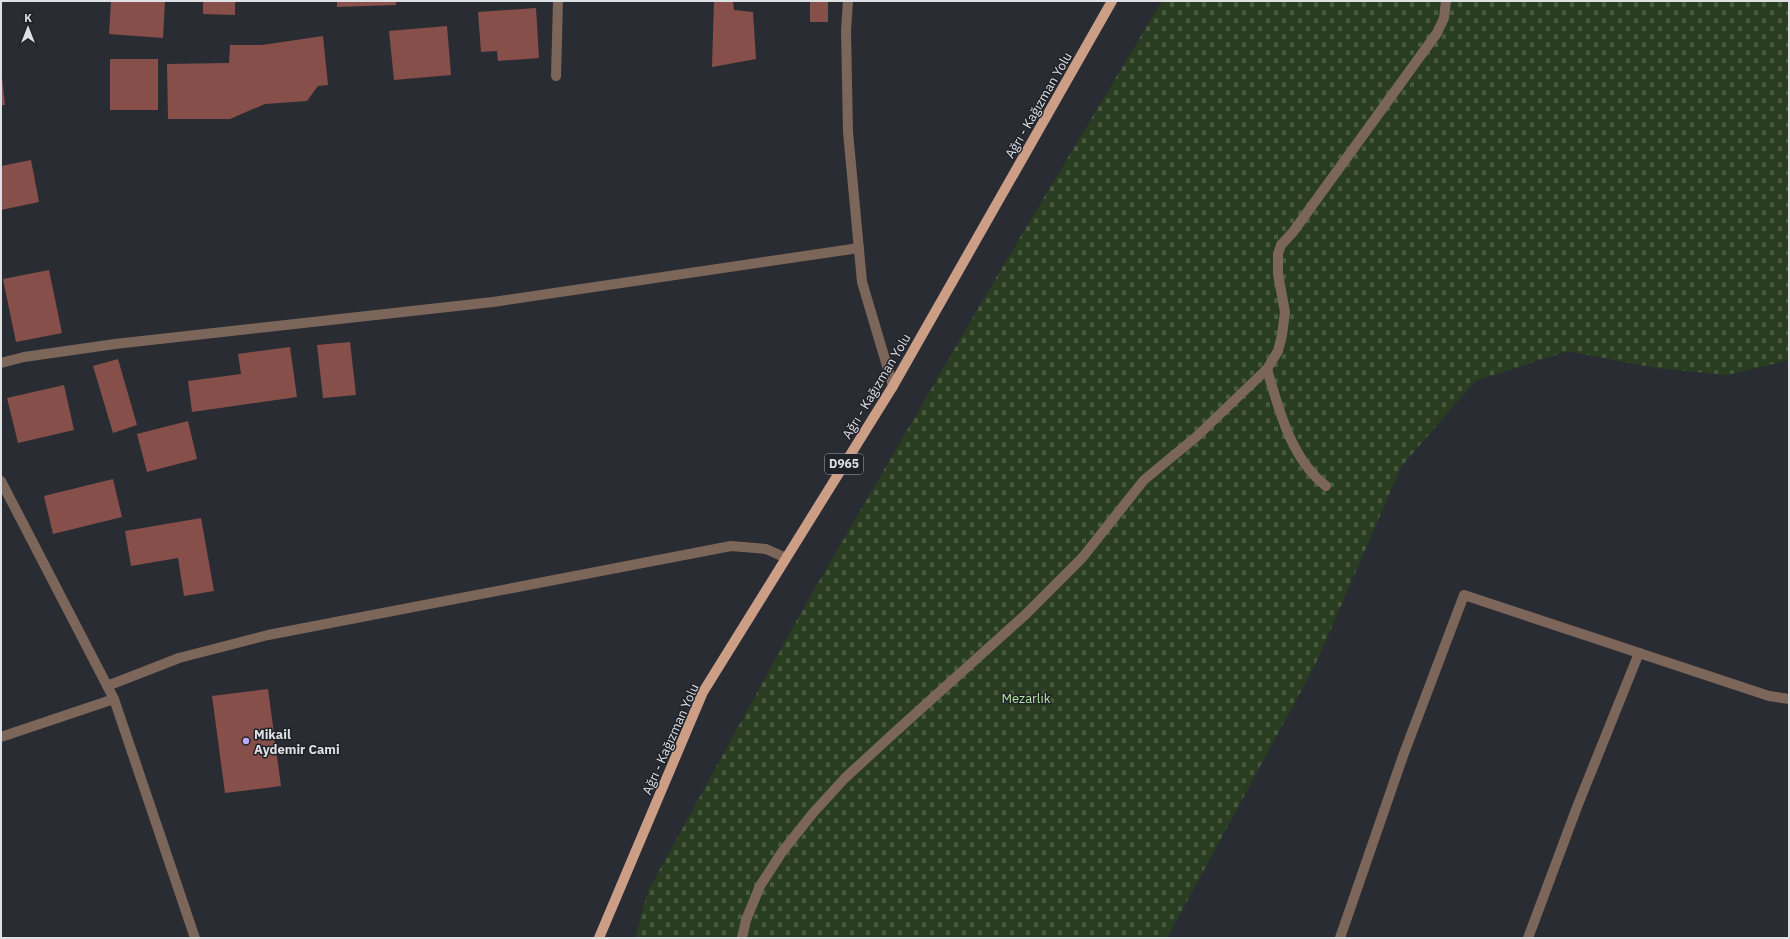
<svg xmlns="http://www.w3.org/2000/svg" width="1790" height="939" viewBox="0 0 1790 939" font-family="'IBM Plex Sans',sans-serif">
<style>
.cemetery{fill:url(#cemetery-stones)}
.building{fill:#874f4a}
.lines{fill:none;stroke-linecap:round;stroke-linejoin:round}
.service{stroke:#7c6659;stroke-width:10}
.minor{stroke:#7c6659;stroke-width:10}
.tertiary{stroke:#7c6659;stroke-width:10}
.primary{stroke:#cc9e85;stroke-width:10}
.poi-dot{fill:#b6acf8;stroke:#202229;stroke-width:1.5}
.labels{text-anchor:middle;stroke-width:3;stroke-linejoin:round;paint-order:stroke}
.shield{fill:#202229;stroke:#a5a7ac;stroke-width:1}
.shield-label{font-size:12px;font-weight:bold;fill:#dee0e4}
.street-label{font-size:13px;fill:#dee0e4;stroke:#202229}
.park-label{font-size:13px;fill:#b2e59f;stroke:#202229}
.poi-label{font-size:13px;font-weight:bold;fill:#dee0e4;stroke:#202229;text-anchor:start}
</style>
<defs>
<pattern id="cemetery-stones" width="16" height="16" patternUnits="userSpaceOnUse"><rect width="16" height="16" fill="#293e20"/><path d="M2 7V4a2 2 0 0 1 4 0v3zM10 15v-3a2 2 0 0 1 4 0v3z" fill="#485a40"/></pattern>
</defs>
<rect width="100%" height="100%" fill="#2a2c33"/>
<polygon class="cemetery" points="1162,1 1789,1 1789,360 1727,375 1656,368 1568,351 1475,381 1401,467 1316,663 1167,938 635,938 648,891 806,604 993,283"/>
<g class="building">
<polygon points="111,1 165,1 163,38 109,34"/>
<polygon points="203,1 235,1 235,15 203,14"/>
<polygon points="337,1 396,1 396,5 337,7"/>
<polygon points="714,1 733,1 734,10 753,12 756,59 712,67"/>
<rect x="810" y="1" width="18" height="21"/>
<polygon points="536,8 539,58 498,61 497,51 481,52 478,12"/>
<polygon points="447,26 451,75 394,80 389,31"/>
<polygon points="323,36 328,85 318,86 307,101 265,104 230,119 168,119 167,64 229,63 230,45 262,45"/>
<rect x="110" y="59" width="48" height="51"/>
<polygon points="1,69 5,105 1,105"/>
<polygon points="31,160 39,202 1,210 1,166"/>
<polygon points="49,270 62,333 16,342 3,279"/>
<polygon points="350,342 356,395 323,398 317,345"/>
<polygon points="290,347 297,397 192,412 188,381 241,374 238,354"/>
<polygon points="118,359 137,425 113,433 93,366"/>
<polygon points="64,385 74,430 18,443 7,398"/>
<polygon points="188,421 197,459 147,472 137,434"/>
<polygon points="113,479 122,517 53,534 44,496"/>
<polygon points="201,518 214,591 184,596 178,558 131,566 125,531"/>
<polygon points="268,689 281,786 225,793 212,696"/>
</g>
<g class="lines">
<g class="service">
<path d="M1267,369C1279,410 1291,459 1326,486"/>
<polyline points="742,938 746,920 760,886 782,852 813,813 845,778 894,733 1025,615 1082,558 1144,480 1196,437 1267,369 1278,351 1282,335 1285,312 1278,274 1278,254 1281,245 1293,232 1437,33 1444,18 1446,1"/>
</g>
<g class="minor">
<polyline points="848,1 846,31 848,132 862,282 893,386"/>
<polyline points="556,76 558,1"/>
<polyline points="1,363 24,357 115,344 493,302 859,248"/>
<polyline points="107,686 179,658 268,635 731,546 766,549 786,558"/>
<polyline points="1,737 114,699"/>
<polyline points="1340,938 1403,756 1464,595 1769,696 1789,699"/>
<polyline points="1528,938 1577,807 1639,653"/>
</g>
<polyline class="tertiary" points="1,481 114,699 195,938"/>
<polyline class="primary" points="599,938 703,692 893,386 1112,1"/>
</g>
<circle class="poi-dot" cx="246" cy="741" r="4"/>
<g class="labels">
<rect class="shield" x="825" y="454" width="38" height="20" rx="3"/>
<g class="shield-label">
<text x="844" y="468">D965</text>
</g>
<g class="street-label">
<text transform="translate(1038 105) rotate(-60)" y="5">Ağrı - Kağızman Yolu</text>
<text transform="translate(876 386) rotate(-59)" y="5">Ağrı - Kağızman Yolu</text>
<text transform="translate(670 739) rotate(-66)" y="5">Ağrı - Kağızman Yolu</text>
</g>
<g class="park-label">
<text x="1026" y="703">Mezarlık</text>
</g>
<g class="poi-label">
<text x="254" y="739">Mikail<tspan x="254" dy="15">Aydemir Cami</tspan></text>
</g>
</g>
<rect width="1790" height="939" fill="none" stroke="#dee0e4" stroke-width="4"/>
<g transform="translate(28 28)" stroke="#202229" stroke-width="3" paint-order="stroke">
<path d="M0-3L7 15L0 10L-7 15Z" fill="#dee0e4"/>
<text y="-6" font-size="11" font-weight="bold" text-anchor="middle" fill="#dee0e4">K</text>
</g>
</svg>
